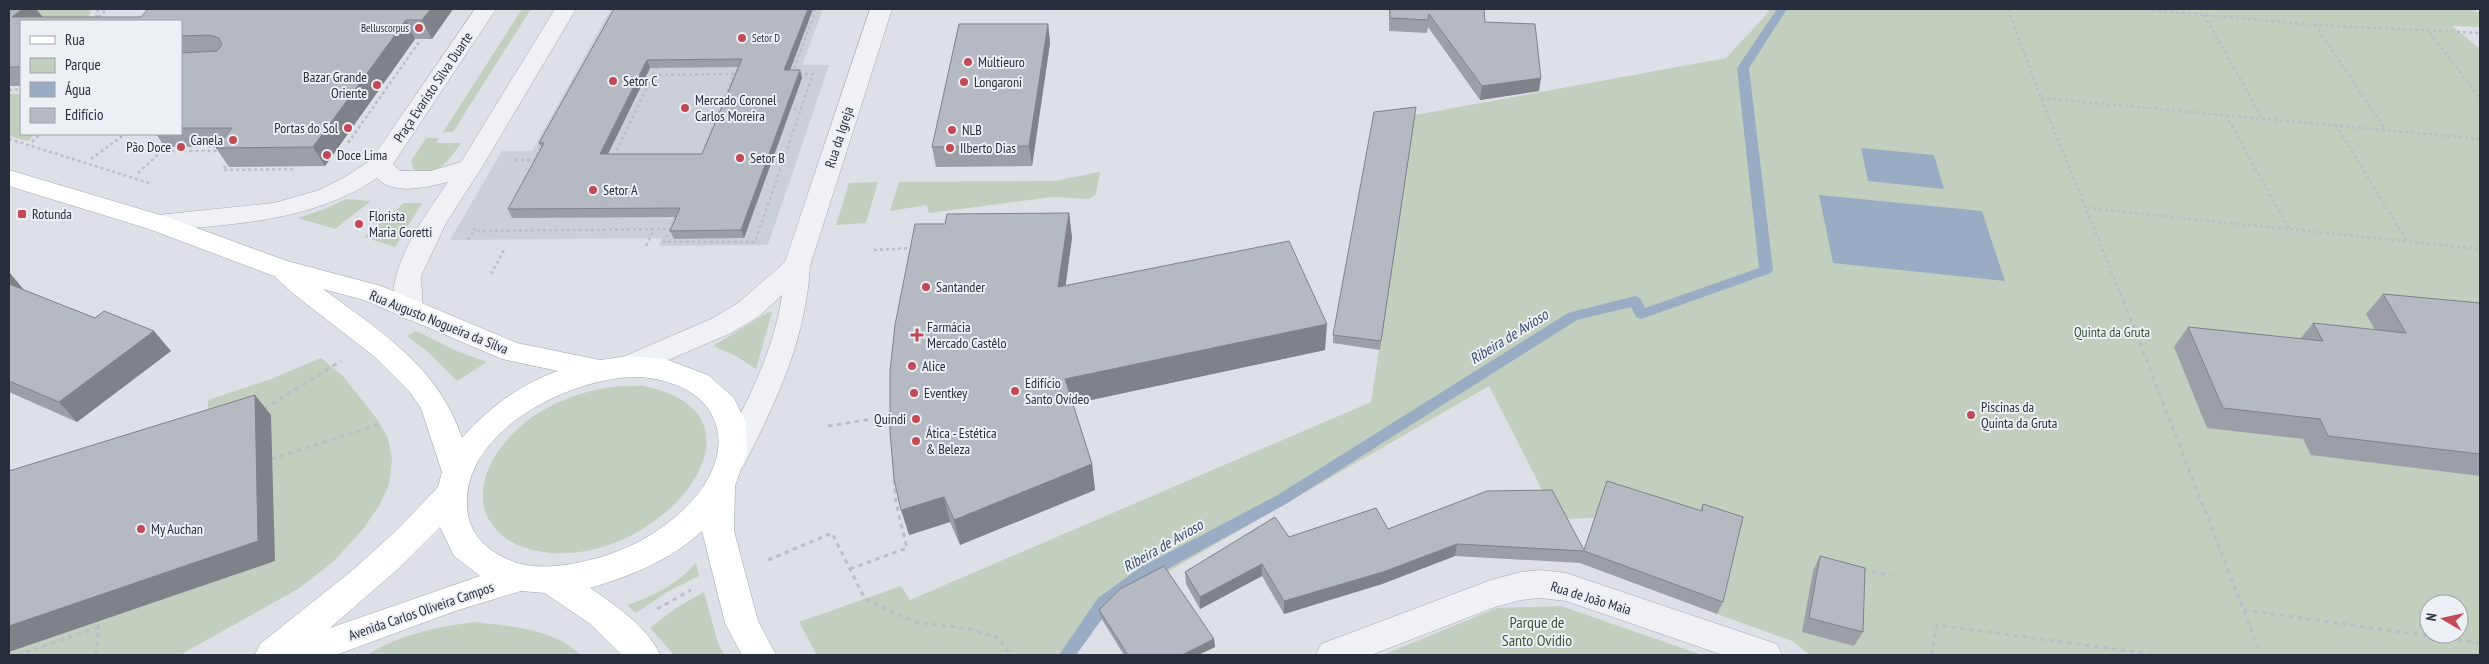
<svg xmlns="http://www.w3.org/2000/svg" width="2489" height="664" viewBox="0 0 2489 664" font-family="'PT Sans Narrow',sans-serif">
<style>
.built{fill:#cbcfd7}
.green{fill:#c2cfbf;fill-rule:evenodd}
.water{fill:#9aacc3}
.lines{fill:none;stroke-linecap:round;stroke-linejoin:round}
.stream{fill:#9aacc3;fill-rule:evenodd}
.minor-casing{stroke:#a3a7af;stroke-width:1}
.major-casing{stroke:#9da4b0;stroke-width:1}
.path-far1{stroke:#bbbec4;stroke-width:2.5;stroke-dasharray:3 3;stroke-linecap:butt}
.path{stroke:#bbbec4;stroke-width:3;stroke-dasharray:4.5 4.5;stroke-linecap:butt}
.minor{fill:#eff1f4;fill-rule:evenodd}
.major{fill:#fff;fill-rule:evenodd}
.wall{fill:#9c9fa7;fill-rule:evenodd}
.shaded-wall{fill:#7f8288}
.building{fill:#b5b9c2;stroke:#7f8288;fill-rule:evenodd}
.poi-dot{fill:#c24a56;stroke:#eceff4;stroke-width:2}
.labels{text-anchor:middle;stroke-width:4;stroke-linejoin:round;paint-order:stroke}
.far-poi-label{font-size:11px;fill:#282e3b;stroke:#eceff4;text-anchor:end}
.poi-label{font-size:14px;fill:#282e3b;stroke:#eceff4;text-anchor:start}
.street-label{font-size:14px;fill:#282e3b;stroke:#eceff4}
.park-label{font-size:14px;fill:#3a5536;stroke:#eceff4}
.water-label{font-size:15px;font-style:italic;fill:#354a6b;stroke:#eceff4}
.near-park-label{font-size:16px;fill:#3a5536;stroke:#eceff4}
</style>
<rect width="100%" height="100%" fill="#dde0e6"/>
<polygon class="built" points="611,9 823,9 802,65 829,65 768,245 659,246 662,238 450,240 502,151 532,151"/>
<g class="green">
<polygon points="36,9 91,9 88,21 42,21 9,15"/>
<polygon points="522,9 531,9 453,132 443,132"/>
<path d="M1769,9H2471L2480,13V27L2452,26L2480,49V655H1810L1792,641L1717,614L1595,518L1557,519L1489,386L1164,574L1101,618L1076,655H817L799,622L901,586L910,600L1371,402L1415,115L1726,58L1767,14ZM2429,604H2459V634H2429Z"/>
<polygon points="9,94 21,94 21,134 35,134 28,141 9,136"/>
<path d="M426,138H439L436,143H461C450,159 435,181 413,169L411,161Z"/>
<polygon points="1100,172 1096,194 1089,199 1053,197 929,213 927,205 890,211 899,182 1054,181"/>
<polygon points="878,182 866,223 836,225 849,183"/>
<polygon points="346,199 371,201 335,229 298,218 325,209"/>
<polygon points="404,203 422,203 395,247 364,237"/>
<polygon points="772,312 756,369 736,356 713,346 767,313"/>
<polygon points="416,331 459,352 487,362 457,381 428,352 407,336"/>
<polygon points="321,358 343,376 377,419 388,438 392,459 389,485 379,506 364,528 334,561 298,589 180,655 9,655 9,652 274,561 208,434 208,400 271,379"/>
<path d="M643,386C796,415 640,591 520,546C500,538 483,520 483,498C482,465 506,436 532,417C566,395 603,384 643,386Z"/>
<path d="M696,563L699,576L667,592L636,613L627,605C654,596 677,584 696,563Z"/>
<polygon points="704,592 718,643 724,655 674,655 650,628 676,608"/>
<polygon points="1561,606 1702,655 1383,655 1497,608"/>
<path d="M475,622C509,626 555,629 581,655H366C400,635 435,627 475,622Z"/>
</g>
<g class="water">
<polygon points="1861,148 1934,155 1944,189 1868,181"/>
<polygon points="1819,195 1982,211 2005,281 1833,263"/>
</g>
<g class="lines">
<polygon class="stream" points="1777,9 1787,9 1749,68 1773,270 1771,273 1641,319 1636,317 1631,307 1577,320 1286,504 1153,577 1110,608 1076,655 1059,655 1098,598 1141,567 1276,496 1568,313 1635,296 1640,298 1645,308 1759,268 1737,68"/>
<defs>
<g id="minor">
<path d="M475,9H496L393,164L400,171H430L461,162L555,9H576L482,167L446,223L421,276L423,310L419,317L409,320L399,317C377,279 427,213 448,182C427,187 394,196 377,178C312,222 234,224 158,231L149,229L145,223L149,217L158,215L274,203L319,190L345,177L371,160Z"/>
<path d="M870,9H892L810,266C806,337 779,396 747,459L743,467L732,471L721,467L717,459C744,408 774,353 782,295L758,317L731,333L638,373L628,376L618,373L614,366L618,359L711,319L738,303L785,262Z"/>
<polygon points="1540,570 1566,573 1765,640 1777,644 1782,655 1723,655 1566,601 1540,598 1521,600 1495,607 1371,655 1316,655 1321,644 1491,580 1521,572"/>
</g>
<path id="major" d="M9,170L167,217L287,261L381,286L517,343L600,360L628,356L665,359L708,375L734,398L746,423L747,452L735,486L734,531L758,621L776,655H742L725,623L702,531C671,560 631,576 590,588C615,605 648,627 660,655H622L589,623L552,598L545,593L521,591L455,611L336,655H255L260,644L354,569L399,528L438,487L442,472L421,408L409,391L375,357L295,295L274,276L149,229L9,186ZM323,289L364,300L502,359L558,371C519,385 488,408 462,438C438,366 381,332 323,289ZM640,377C726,384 743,454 683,510C654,538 615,556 576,563C556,567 531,569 512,561C487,551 469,535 467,507C462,430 574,375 640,377ZM440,527L454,556L480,576L330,628L399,568Z"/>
</defs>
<use href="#minor" class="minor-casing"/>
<use href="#major" class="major-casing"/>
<g class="path-far1">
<polyline points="98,9 96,16 99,16"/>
<polyline points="2008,9 2041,98 2120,293"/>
<polyline points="2140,9 2315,25 2480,33"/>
<polyline points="2204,15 2262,118"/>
<polyline points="94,21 107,9"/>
<polyline points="2315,25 2385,129"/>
<polyline points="2430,33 2480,98"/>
<polyline points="792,74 816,9"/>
<polyline points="653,75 659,64"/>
<polyline points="9,90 21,89"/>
<polyline points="2041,98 2480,139"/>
<polyline points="788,109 801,109"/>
<polyline points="2226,115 2289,229"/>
<polyline points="2336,125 2407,241"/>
<polyline points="9,139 149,183"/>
<polyline points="32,142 40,134"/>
<polyline points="348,143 419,42"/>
<polyline points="161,151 158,151 168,134"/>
<polyline points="614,156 653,75 734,74 700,158"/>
<polyline points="91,159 125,134"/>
<polyline points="515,160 534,160 542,145"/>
<polyline points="229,161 223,170 295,169"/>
<polyline points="138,173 162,151 220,151"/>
<polyline points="2087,208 2480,249"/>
<polyline points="475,228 474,231 670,229 676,214"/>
<polyline points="670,229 664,242 755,242 813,74 798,74"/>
<polyline points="468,240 474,231"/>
<polyline points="646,246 654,229"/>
<polyline points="874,250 913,248"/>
<polyline points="491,274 504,250"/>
</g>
<g class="path">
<polyline points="2120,292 2261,655"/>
<polyline points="264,409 341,361"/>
<polyline points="828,426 892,416"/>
<polyline points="271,459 381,424"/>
<polyline points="768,560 832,533 865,599 915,622 970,629 999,638 1010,655"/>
<polyline points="850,569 907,548 896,503 894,479"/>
<polyline points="1863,569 1891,576"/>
<polyline points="657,609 691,590"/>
<polyline points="2244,610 2480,643"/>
<polyline points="17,655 99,627"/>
<polyline points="96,655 99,621"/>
<polyline points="1931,655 1937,625 2158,655"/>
</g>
<use href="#minor" class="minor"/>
<use href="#major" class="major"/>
</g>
<g class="wall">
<polygon points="9,9 36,9 43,17 141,17 453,9 432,39 415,39 325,166 229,167 216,148 216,147 165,147 156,134 181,134 181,21 21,21 21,86 9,86"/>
<path d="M614,9H813L790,70H800L802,78L744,238L674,239L670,231L676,217L512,218L508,209L542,149L539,143ZM738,67L702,154H608L650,68Z"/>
<polygon points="1389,9 1484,9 1485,22 1539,91 1480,100 1428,27 1427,33 1389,31"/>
<polygon points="1048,24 1050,43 1032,166 936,167 932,147"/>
<polygon points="1415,115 1380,350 1333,343 1333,335"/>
<polygon points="1069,213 1072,238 1065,285 1325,350 1072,404 1092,464 1095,490 960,545 950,522 909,535"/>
<polygon points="9,272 24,290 171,351 77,422 9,392"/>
<polygon points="2383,294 2480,303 2480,476 2311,455 2303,439 2207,428 2174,347 2188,327 2300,339 2313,323 2375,330 2366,314"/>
<polygon points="1703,504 1723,602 1717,614 1580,563 1455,556 1382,584 1284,614 1262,576 1200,609 1186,584 1185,572 1289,537 1388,529 1584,550 1701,510"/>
<polygon points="1820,556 1863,632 1854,646 1802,632 1813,571"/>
<polygon points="1099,610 1214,639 1215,647 1198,655 1124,655 1101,618"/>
</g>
<g class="shaded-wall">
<polygon points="22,9 36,9 44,19 12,17"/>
<polygon points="431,9 453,9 432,39 422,20"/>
<polygon points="808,9 813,9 787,78 784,70"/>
<polygon points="406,20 415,39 325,166 313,147"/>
<polygon points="1048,24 1050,43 1032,166 1029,146"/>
<polygon points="647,60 650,68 604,162 600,154"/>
<polygon points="800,70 802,78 744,238 741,230"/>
<polygon points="1541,78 1539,91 1480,100 1482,86"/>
<polygon points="1069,213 1072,238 1062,313 1058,287"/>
<polygon points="9,272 24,290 12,298 9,295"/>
<polygon points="1327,324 1325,350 1068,405 1065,379"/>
<polygon points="154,331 171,351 77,422 59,402"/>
<polygon points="255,395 271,415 275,561 9,652 9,626"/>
<polygon points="1092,464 1095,490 960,545 954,520"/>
<polygon points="944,497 950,522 909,535 901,510"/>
<polygon points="1457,544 1455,556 1382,584 1284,614 1284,601"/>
<polygon points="1262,564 1262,576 1200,609 1200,597"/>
<polygon points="1214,639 1215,647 1198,655 1182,655"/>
</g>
<g class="building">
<polygon points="9,9 22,9 12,17 141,17 148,9 431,9 422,20 406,20 313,147 216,148 232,128 181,128 181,53 217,51 222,45 219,38 209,35 181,36 181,21 21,21 21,67 9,67"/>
<path d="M614,9H808L784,70H800L741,230L670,231L680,208L508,209L544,143H539ZM742,59L702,154H600L647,60Z"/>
<polygon points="1390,9 1484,9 1485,22 1535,24 1541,78 1482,86 1429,14 1428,20 1390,18"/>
<polygon points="959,24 1048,24 1029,146 932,147"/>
<polygon points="1416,107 1381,341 1333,335 1374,112"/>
<polygon points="1069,213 1058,287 1289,241 1327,324 1065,379 1092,464 954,520 944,497 901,510 894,479 890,432 890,371 895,325 915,224 945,224 947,214"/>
<polygon points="9,284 95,318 104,311 154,331 59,402 9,381"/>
<polygon points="2383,294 2480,303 2480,454 2328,436 2320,419 2223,408 2188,327 2323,341 2313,323 2406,333"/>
<polygon points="255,395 258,541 9,626 9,471"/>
<polygon points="1607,481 1702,511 1703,504 1743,517 1723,602 1584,551 1457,544 1383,572 1284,601 1262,564 1200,597 1185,572 1275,517 1289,537 1376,508 1388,529 1487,491 1552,490 1584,550"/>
<polygon points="1820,556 1865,568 1863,632 1809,618"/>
<polygon points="1164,566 1214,639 1182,655 1128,655 1099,610 1120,589"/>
</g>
<g class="poi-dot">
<circle cx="419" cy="28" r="5"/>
<circle cx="742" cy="38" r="5"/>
<circle cx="968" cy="62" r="5"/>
<circle cx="613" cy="81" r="5"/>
<circle cx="964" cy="82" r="5"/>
<circle cx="377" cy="85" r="5"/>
<circle cx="685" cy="108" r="5"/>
<circle cx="348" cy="128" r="5"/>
<circle cx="952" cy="130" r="5"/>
<circle cx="233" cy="140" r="5"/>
<circle cx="181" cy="147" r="5"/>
<circle cx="950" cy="148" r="5"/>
<circle cx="327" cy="155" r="5"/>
<circle cx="740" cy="158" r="5"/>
<circle cx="593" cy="190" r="5"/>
<rect x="17" y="209" width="10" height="10" rx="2.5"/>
<circle cx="359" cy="224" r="5"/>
<circle cx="926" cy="287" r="5"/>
<path d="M914.5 327.5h5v5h5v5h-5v5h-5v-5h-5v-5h5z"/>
<circle cx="912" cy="366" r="5"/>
<circle cx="1015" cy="391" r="5"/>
<circle cx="914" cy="393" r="5"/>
<circle cx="1971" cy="415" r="5"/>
<circle cx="916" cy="419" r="5"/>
<circle cx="916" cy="441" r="5"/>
<circle cx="141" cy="529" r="5"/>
</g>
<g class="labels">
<g class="far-poi-label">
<text x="409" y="32">Belluscorpus</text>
<text x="752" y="42" text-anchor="start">Setor D</text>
</g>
<g class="poi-label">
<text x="978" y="67">Multieuro</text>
<text x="367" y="82" text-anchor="end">Bazar Grande<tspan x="367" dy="16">Oriente</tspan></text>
<text x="623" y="86">Setor C</text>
<text x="974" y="87">Longaroni</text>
<text x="695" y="105">Mercado Coronel<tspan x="695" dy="16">Carlos Moreira</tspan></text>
<text x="338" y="133" text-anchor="end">Portas do Sol</text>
<text x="962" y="135">NLB</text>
<text x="223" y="145" text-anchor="end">Canela</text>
<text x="171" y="152" text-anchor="end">Pão Doce</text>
<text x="960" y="153">Ilberto Dias</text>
<text x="337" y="160">Doce Lima</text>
<text x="750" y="163">Setor B</text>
<text x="603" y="195">Setor A</text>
<text x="32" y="219">Rotunda</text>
<text x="369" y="221">Florista<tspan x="369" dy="16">Maria Goretti</tspan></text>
<text x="936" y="292">Santander</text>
<text x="927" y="332">Farmácia<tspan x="927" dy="16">Mercado Castêlo</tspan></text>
<text x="922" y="371">Alice</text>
<text x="1025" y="388">Edifício<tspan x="1025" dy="16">Santo Ovídeo</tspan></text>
<text x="924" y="398">Eventkey</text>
<text x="1981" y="412">Piscinas da<tspan x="1981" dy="16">Quinta da Gruta</tspan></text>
<text x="906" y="424" text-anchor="end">Quindi</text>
<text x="926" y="438">Ática - Estética<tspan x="926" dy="16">&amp; Beleza</tspan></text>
<text x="151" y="534">My Auchan</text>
</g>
<g class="street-label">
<text transform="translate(433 87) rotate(-56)" y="5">Praça Evaristo Silva Duarte</text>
<text transform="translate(839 137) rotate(-72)" y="5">Rua da Igreja</text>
<text transform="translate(439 322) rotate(22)" y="5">Rua Augusto Nogueira da Silva</text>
<text transform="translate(1591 598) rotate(17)" y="5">Rua de João Maia</text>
<text transform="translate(421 611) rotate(-19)" y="5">Avenida Carlos Oliveira Campos</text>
</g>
<g class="park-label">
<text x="2112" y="337">Quinta da Gruta</text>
</g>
<g class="water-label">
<text transform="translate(1509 337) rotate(-32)" y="5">Ribeira de Avioso</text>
<text transform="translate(1163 546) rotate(-30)" y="5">Ribeira de Avioso</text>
</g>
<g class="near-park-label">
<text x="1537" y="628">Parque de<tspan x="1537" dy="18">Santo Ovídio</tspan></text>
</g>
</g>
<rect width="2489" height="664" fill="none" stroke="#282e3b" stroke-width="20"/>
<rect x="20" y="20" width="162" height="115" fill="#eceff4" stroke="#9ea2aa"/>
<rect x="30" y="36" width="25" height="8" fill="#ffffff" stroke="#9ea2aa"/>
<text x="65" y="45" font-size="15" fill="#282e3b">Rua</text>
<rect x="30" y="58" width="25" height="15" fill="#c2cfbf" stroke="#9ea2aa"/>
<text x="65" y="70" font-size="15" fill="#282e3b">Parque</text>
<rect x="30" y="82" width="25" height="15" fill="#9aacc3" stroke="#9ea2aa"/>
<text x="65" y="95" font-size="15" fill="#282e3b">Água</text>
<rect x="30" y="108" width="25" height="15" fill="#b5b9c2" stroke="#9ea2aa"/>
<text x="65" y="120" font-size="15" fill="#282e3b">Edifício</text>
<g transform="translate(2444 619) rotate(279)"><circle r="24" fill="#eceff4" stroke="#9ea2aa"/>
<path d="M0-4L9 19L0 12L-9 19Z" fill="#c24a56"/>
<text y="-8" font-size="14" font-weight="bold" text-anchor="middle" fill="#282e3b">N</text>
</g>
</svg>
